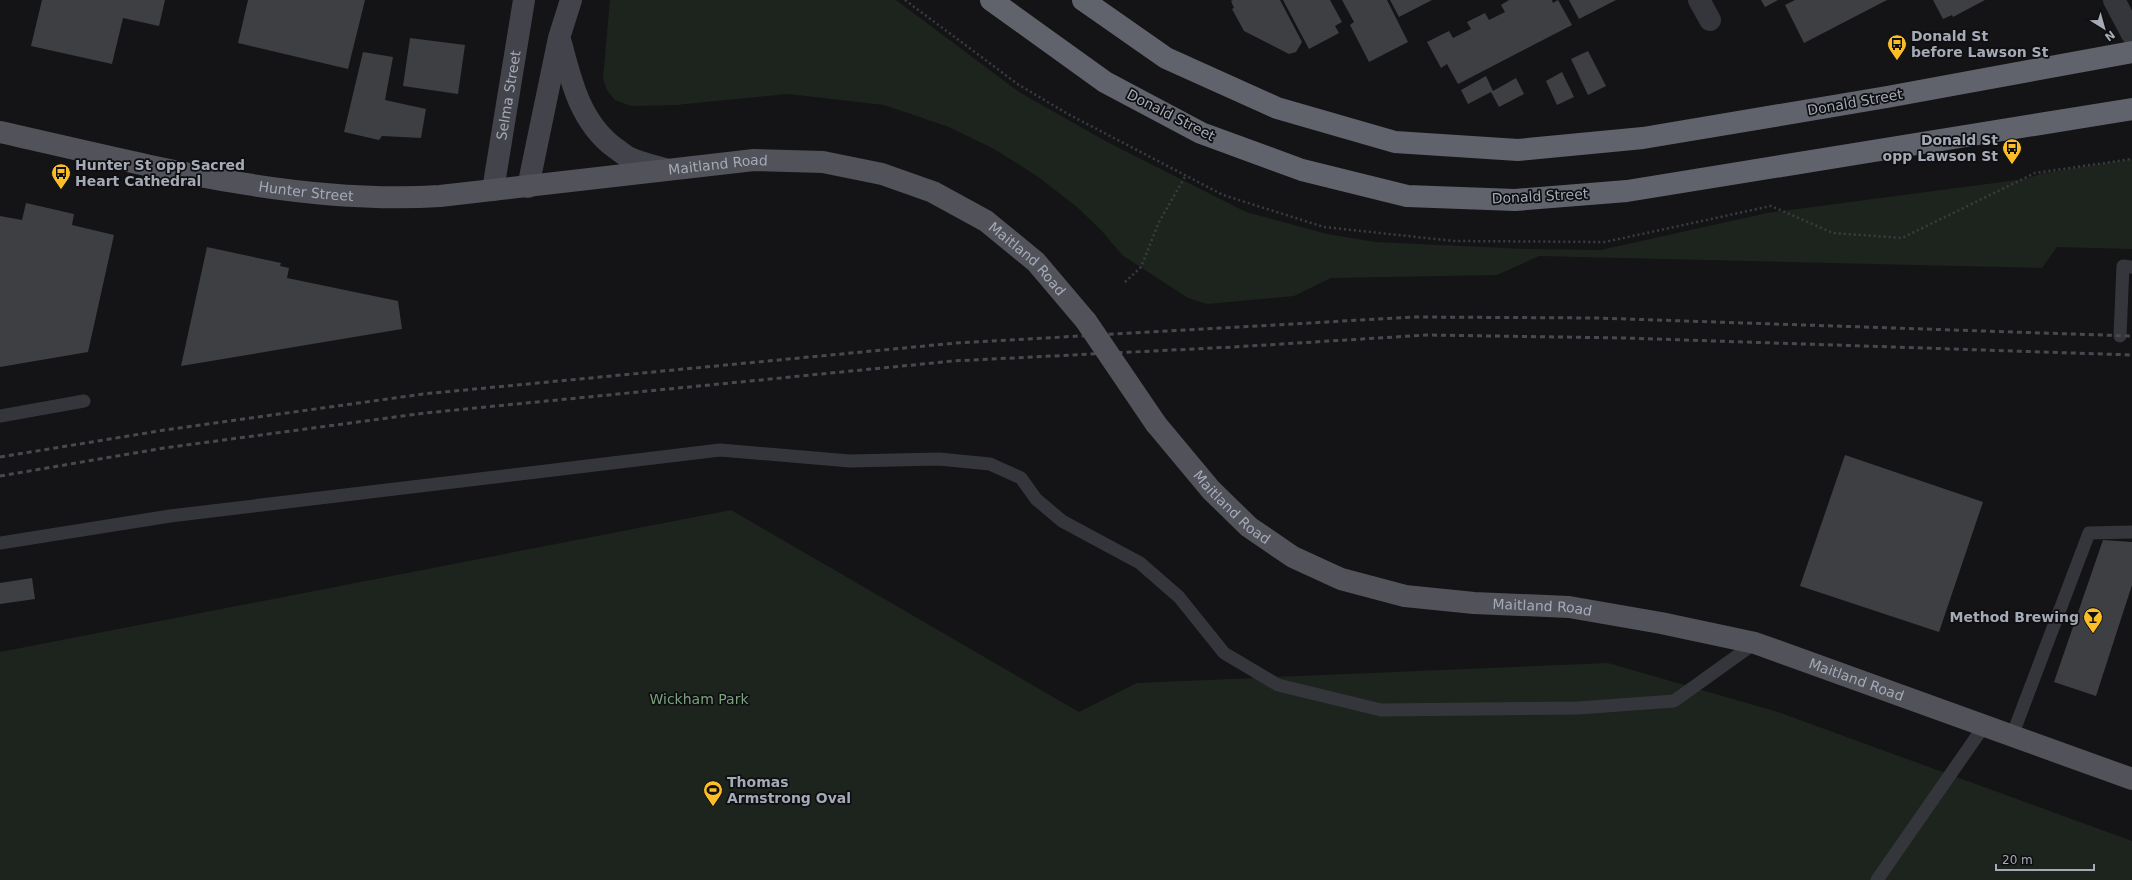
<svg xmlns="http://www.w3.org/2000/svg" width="2132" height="880" viewBox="0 0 2132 880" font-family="'DejaVu Sans',sans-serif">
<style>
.green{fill:#1c241d}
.building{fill:#3e3f43}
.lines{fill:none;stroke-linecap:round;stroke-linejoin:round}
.path{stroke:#3b3c42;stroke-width:2.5;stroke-dasharray:2 3;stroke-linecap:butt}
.lane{stroke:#35363b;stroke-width:13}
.street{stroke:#35363b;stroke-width:22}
.secondary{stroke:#43444b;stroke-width:22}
.primary{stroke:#51525a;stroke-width:22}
.highway{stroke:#61636c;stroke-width:22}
.rail{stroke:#484950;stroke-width:3;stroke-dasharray:5 4;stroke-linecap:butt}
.primary-bridge{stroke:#51525a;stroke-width:22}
.labels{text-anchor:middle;stroke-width:3.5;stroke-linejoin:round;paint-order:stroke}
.poi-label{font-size:14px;font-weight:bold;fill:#a5aab7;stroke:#0f0f11;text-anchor:start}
.street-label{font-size:14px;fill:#a5aab7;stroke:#0f0f11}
.park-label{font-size:14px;fill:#7ba37f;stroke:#0f0f11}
</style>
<rect width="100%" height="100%" fill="#141416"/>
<g class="green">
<polygon points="610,0 896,0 1019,92 1109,143 1246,212 1327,234 1375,242 1527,249 1601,250 1767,213 2025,179 2044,173 2132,159 2132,249 2057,247 2042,268 1539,256 1497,275 1331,278 1294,296 1207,304 1188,298 1122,255 1101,230 1077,207 1037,176 994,149 949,127 884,105 788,94 676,105 631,106 615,100 607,90 603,79"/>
<polygon points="731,510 1079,712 1137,683 1608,663 1778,712 2132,841 2132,880 0,880 0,652"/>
</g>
<g class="building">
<polygon points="42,0 165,0 159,26 123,18 112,64 31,46"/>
<polygon points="248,0 365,0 348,69 238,43"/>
<polygon points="1233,0 1280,0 1302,42 1296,52 1289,54 1244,31 1232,9 1234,8 1231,1"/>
<polygon points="1283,0 1330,0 1342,22 1335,26 1339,33 1309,49"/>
<polygon points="1342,0 1387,0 1408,42 1369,62 1350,25 1354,22"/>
<polygon points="1390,0 1432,0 1399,17"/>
<polygon points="1509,0 1552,0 1553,3 1558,0 1572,25 1458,84 1447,64 1441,68 1427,42 1449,31 1453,38 1471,29 1467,22 1485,13 1489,20 1505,12 1501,5"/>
<polygon points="1569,0 1616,0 1579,19"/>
<polygon points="1761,0 1778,0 1765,7"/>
<polygon points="1795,0 1887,0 1804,43 1785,5"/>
<polygon points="1933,0 1985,0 1953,17 1952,15 1943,19"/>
<polygon points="410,38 465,45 458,94 403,86"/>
<polygon points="1588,51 1606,86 1588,95 1571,59"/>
<polygon points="363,52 393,57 385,100 426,109 421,138 382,136 379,140 344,132"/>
<polygon points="1562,72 1574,97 1557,105 1546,81"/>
<polygon points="1486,76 1493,91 1516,78 1524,94 1499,107 1491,92 1468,104 1461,90"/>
<polygon points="26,203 74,214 72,225 114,235 88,352 0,367 0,216 22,220"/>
<polygon points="207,247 281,263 280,266 289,268 287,278 398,301 402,329 181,366"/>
<polygon points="1845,455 1983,502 1939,632 1800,586"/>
<polygon points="2103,540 2132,542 2132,585 2096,696 2054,682"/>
<polygon points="32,578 35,599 0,604 0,583"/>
</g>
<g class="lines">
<g class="path">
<polyline points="905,0 1019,85 1068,114 1223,195 1324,227 1454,241 1605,242 1771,206 1833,233 1902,238 2035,173 2132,159"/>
<polyline points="1125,282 1141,267 1159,222 1186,175"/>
</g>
<g class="lane">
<polyline points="2120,336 2123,266 2132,267"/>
<polyline points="0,416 84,401"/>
<polyline points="0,543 170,516 720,450 850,461 939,459 990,464 1021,478 1036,499 1062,521 1140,563 1179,597 1224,653 1278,685 1381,710 1578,708 1674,701 1755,643"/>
<polyline points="2012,736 2089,533 2132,532"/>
<polyline points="1877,880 1984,726"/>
</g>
<g class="street">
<polyline points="1699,0 1710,20"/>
<polyline points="2114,0 2132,34"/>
</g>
<g class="secondary">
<path d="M561,43C571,82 581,123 615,148C620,151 625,156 630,158C641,163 654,166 665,169"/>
<polyline points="528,187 559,38 571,0"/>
<path id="s1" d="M493,190L524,0"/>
</g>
<g class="primary">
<path id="s2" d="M0,132C143,164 293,205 440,196L754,160L823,162L882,174L933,192L986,221L1036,262L1086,321"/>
<path id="s3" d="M1156,424L1211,490L1249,527L1293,557L1341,579L1405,596L1474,603L1569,607L1661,623L1755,643L2132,779"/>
</g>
<g class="highway">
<polyline points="991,0 1105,82 1201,133 1302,170 1407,196 1515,200 1627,191 2132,109"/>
<polyline points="1083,0 1166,58 1277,108 1395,142 1518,150 1643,138 1887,97 2132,52"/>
</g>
<g class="rail">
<polyline points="0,457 165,430 423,394 956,343 1415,317 1596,318 2132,336"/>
<polyline points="0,476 164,448 425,413 953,361 1233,347 1427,335 1625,338 2132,355"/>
</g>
<polyline class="primary-bridge" points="1086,321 1156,424"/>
</g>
<defs>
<symbol id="bus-pin" viewBox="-11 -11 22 30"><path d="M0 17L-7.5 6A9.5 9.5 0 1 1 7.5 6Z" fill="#fbbe27" stroke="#0f0f11"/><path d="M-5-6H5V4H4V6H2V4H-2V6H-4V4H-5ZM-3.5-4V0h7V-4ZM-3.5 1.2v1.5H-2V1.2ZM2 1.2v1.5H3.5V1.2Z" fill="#111"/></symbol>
<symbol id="bar-pin" viewBox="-11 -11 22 30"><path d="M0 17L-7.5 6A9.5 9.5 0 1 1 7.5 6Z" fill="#fbbe27" stroke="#0f0f11"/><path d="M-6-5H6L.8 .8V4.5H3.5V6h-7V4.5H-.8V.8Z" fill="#111"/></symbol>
<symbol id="stadium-pin" viewBox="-11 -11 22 30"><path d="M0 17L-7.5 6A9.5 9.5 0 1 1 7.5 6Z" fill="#fbbe27" stroke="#0f0f11"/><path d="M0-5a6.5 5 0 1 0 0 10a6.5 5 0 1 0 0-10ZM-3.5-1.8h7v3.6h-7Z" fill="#111"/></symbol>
</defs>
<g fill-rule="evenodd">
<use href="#bus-pin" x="1886" y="33" width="22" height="30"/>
<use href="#bus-pin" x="2001" y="137" width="22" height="30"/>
<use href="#bus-pin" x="50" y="162" width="22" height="30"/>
<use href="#bar-pin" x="2082" y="606" width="22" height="30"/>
<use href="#stadium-pin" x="702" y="779" width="22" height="30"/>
</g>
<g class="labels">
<g class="poi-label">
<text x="1911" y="41">Donald St<tspan x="1911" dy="16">before Lawson St</tspan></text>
<text x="1998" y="145" text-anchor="end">Donald St<tspan x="1998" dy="16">opp Lawson St</tspan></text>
<text x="75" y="170">Hunter St opp Sacred<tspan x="75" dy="16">Heart Cathedral</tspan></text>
<text x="2079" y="622" text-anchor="end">Method Brewing</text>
<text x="727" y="787">Thomas<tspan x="727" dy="16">Armstrong Oval</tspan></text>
</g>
<g class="street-label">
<text dy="5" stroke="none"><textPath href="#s1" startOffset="96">Selma Street</textPath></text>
<text transform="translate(1855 102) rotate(-10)" y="5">Donald Street</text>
<text transform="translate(1171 115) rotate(27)" y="5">Donald Street</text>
<text dy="5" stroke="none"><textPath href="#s2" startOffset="726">Maitland Road</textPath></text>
<text dy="5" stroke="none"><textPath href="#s2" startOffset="312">Hunter Street</textPath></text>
<text transform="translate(1540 196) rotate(-3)" y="5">Donald Street</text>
<text dy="5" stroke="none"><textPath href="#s2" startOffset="1062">Maitland Road</textPath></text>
<text dy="5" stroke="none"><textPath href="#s3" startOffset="113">Maitland Road</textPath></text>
<text dy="5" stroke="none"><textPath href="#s3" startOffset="449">Maitland Road</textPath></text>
<text dy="5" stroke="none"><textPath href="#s3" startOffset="773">Maitland Road</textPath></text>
</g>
<g class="park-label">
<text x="699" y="704">Wickham Park</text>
</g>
</g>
<g transform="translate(2104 28) rotate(143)" stroke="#0f0f11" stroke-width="3" paint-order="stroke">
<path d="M0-3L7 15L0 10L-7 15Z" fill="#a5aab7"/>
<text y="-6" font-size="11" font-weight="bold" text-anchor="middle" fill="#a5aab7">N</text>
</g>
<path d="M1996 864v6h98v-6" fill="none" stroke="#a5aab7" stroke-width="2"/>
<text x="2002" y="864" font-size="12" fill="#a5aab7" stroke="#0f0f11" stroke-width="3" paint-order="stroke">20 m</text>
</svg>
